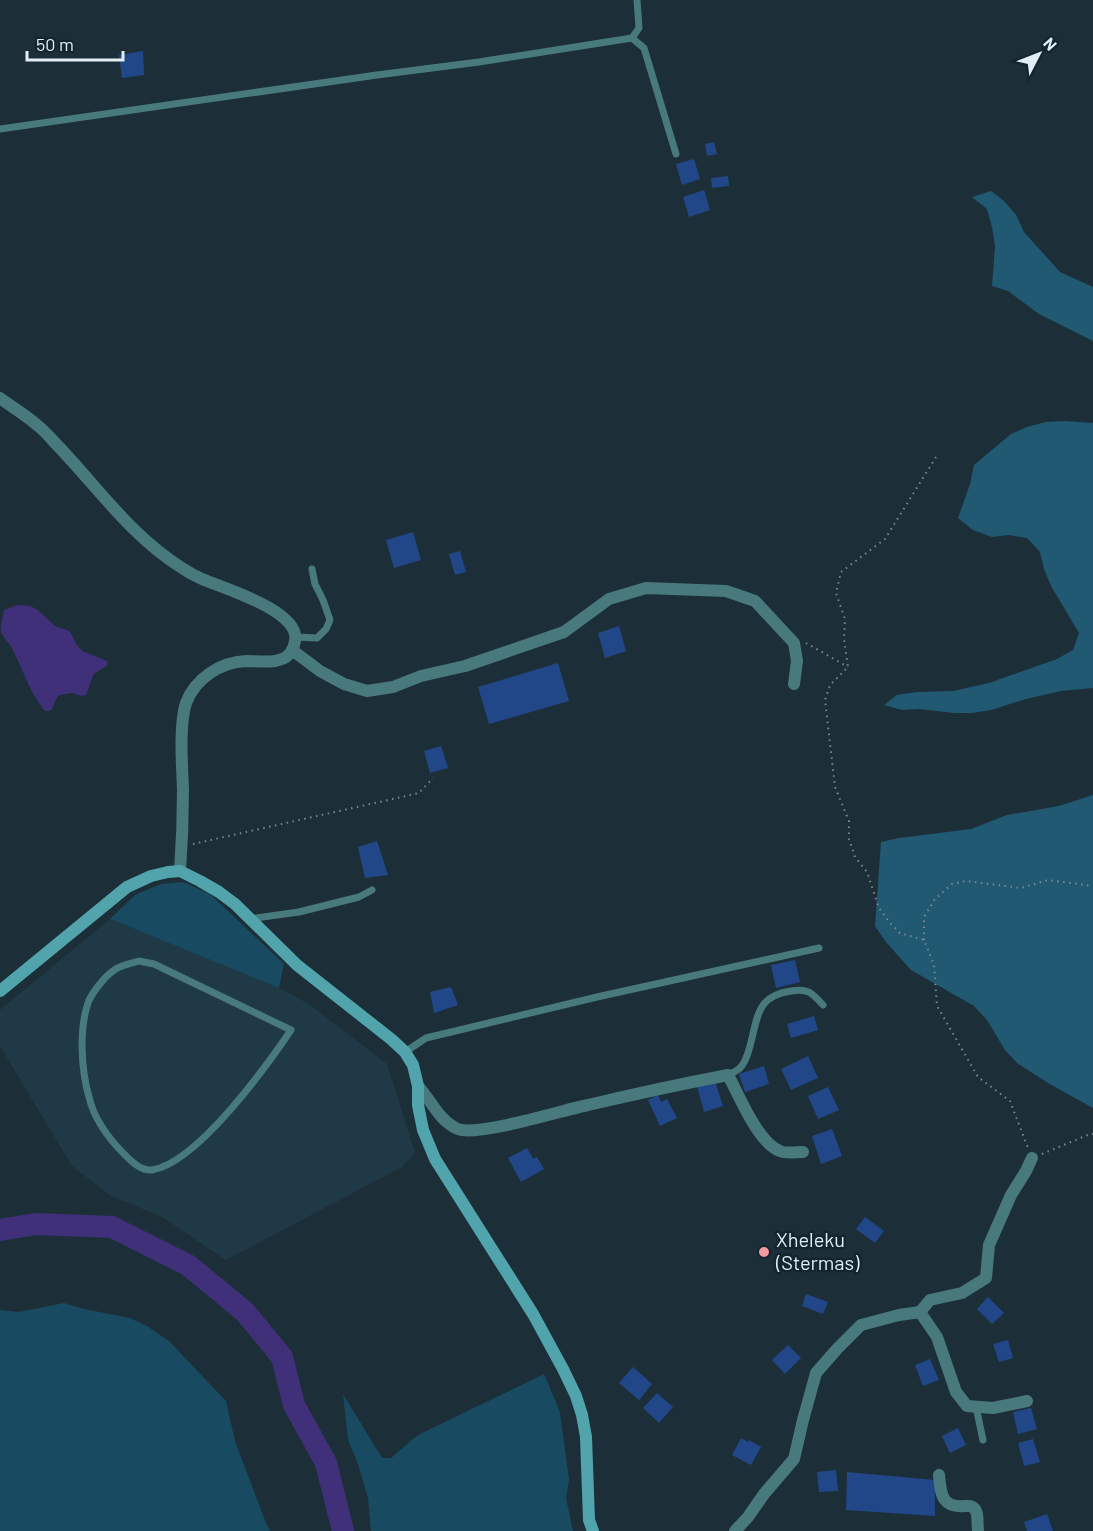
<svg xmlns="http://www.w3.org/2000/svg" width="1093" height="1531" viewBox="0 0 1093 1531" font-family="Barlow,sans-serif">
<style>
.built{fill:#1f3946}
.green{fill:#184a61}
.forest{fill:#215872}
.water{fill:#403079}
.lines{fill:none;stroke-linecap:round;stroke-linejoin:round}
.river{stroke:#403079;stroke-width:22}
.building{fill:#214789}
.path{stroke:#7a8991;stroke-width:2;stroke-dasharray:1.5 4.5;stroke-linecap:butt}
.service{stroke:#48797d;stroke-width:7}
.minor{stroke:#48797d;stroke-width:12}
.tertiary{stroke:#48797d;stroke-width:12}
.secondary{stroke:#51a4ac;stroke-width:12}
.poi-dot{fill:#f49aa0;stroke:#13252e;stroke-width:2}
.labels{text-anchor:middle;stroke-width:5;stroke-linejoin:round;paint-order:stroke}
.poi-label{font-size:20px;fill:#e2edf4;stroke:#13252e;text-anchor:start}
</style>
<rect width="100%" height="100%" fill="#1c2f38"/>
<polygon class="built" points="110,919 279,988 309,1004 387,1064 415,1153 402,1167 226,1260 162,1217 111,1196 72,1166 0,1046 0,1010"/>
<g class="green">
<polygon points="183,882 210,894 284,964 279,988 110,919 135,895 161,884"/>
<polygon points="64,1303 84,1309 130,1318 147,1326 169,1341 226,1401 235,1441 266,1523 270,1531 0,1531 0,1310 19,1312"/>
<polygon points="544,1374 560,1412 569,1480 566,1498 573,1531 371,1531 368,1498 358,1464 348,1440 343,1394 382,1458 391,1458 413,1439 420,1434"/>
</g>
<g class="forest">
<polygon points="991,191 1004,201 1016,215 1024,232 1060,272 1093,287 1093,341 1039,314 1008,291 992,286 995,246 992,227 987,209 972,197"/>
<polygon points="1065,421 1093,423 1093,688 1061,691 1026,699 991,710 972,713 954,713 919,709 902,710 884,705 897,695 917,692 953,691 989,683 1057,659 1073,650 1079,633 1051,586 1044,569 1040,552 1027,538 1009,535 992,537 973,530 958,518 970,484 974,465 1011,434 1027,427 1046,422"/>
<polygon points="1093,795 1093,1108 1048,1083 1017,1063 1005,1050 987,1020 974,1006 911,970 886,942 875,926 881,842 899,838 971,829 1007,815 1059,806"/>
</g>
<path class="water" d="M17,605L30,606L38,610L55,626L69,631L72,635L76,644L82,651L107,661L108,665C104,668 97,671 94,674C91,678 89,689 86,695L81,696L72,693L59,695C54,700 55,706 50,711H45C30,693 23,670 12,648C9,643 4,638 1,632C0,627 3,616 4,610Z"/>
<g class="lines">
<polyline class="river" points="0,1230 36,1224 112,1227 188,1265 245,1312 282,1357 294,1405 326,1463 343,1531"/>
</g>
<g class="building">
<polygon points="143,51 144,75 122,78 119,55"/>
<polygon points="714,142 717,154 707,156 705,144"/>
<polygon points="694,159 700,179 682,185 676,164"/>
<polygon points="728,176 729,186 712,188 711,178"/>
<polygon points="704,190 710,210 689,217 683,197"/>
<polygon points="413,532 421,560 394,568 386,540"/>
<polygon points="460,551 466,572 455,575 449,554"/>
<polygon points="619,626 626,651 605,658 598,633"/>
<polygon points="558,663 569,701 489,724 478,687"/>
<polygon points="441,746 448,768 430,773 424,751"/>
<polygon points="377,841 388,875 365,878 358,847"/>
<polygon points="795,960 800,982 776,988 771,965"/>
<polygon points="451,987 458,1005 434,1013 430,992"/>
<polygon points="814,1016 818,1030 791,1038 787,1024"/>
<polygon points="808,1056 818,1078 791,1090 781,1069"/>
<polygon points="764,1066 769,1084 745,1092 739,1074"/>
<polygon points="715,1081 723,1106 704,1112 697,1086"/>
<polygon points="828,1087 839,1110 818,1119 808,1096"/>
<polygon points="658,1095 661,1102 667,1099 677,1118 660,1126 648,1100"/>
<polygon points="832,1129 842,1156 821,1164 812,1136"/>
<polygon points="527,1148 533,1159 537,1157 544,1169 521,1182 508,1158"/>
<polygon points="865,1217 884,1231 875,1243 856,1229"/>
<polygon points="806,1294 828,1302 823,1314 802,1306"/>
<polygon points="988,1297 1004,1313 992,1324 977,1309"/>
<polygon points="1008,1340 1013,1358 999,1362 993,1344"/>
<polygon points="788,1345 801,1358 785,1374 772,1360"/>
<polygon points="930,1359 939,1380 923,1386 915,1365"/>
<polygon points="633,1367 652,1384 639,1400 619,1383"/>
<polygon points="657,1393 673,1407 659,1423 643,1408"/>
<polygon points="1031,1408 1037,1429 1018,1434 1013,1412"/>
<polygon points="958,1428 966,1445 950,1453 942,1436"/>
<polygon points="741,1438 748,1442 749,1440 761,1447 751,1465 732,1455"/>
<polygon points="1033,1439 1040,1462 1024,1466 1018,1443"/>
<polygon points="836,1470 838,1491 819,1492 817,1472"/>
<polygon points="847,1472 935,1480 935,1516 846,1510"/>
<polygon points="1047,1514 1053,1531 1027,1531 1024,1522"/>
</g>
<g class="lines">
<g class="path">
<polyline points="936,457 885,539 841,572 836,593 845,619 844,639 848,667 830,685 825,700 835,787 849,821 849,839 855,857 867,872 879,908 890,923 900,933 924,940 934,965 937,1006 978,1077 1010,1101 1028,1148"/>
<polyline points="806,643 848,667"/>
<polyline points="193,844 419,793 433,778"/>
<polyline points="924,940 924,917 935,899 952,884 966,881 1021,888 1048,880 1093,886"/>
<polyline points="1042,1154 1090,1134 1093,1134"/>
</g>
<g class="service">
<polyline points="632,38 639,28 637,0"/>
<polyline points="0,129 377,75 479,62 632,38 644,48 676,154"/>
<polyline points="296,637 317,638 326,629 330,620 323,600 315,584 312,569"/>
<polyline points="249,919 299,912 359,897 372,890"/>
<path d="M139,961L154,964L291,1030C266,1067 197,1163 152,1170C141,1171 131,1161 125,1155C109,1139 94,1119 89,1097C81,1069 79,1030 88,1003C91,994 105,976 113,971C120,965 130,964 139,961Z"/>
<polyline points="405,1052 426,1038 597,997 819,948"/>
<path d="M728,1075C732,1073 737,1071 740,1068C746,1062 748,1053 750,1046C758,1017 756,996 791,991C808,988 812,993 823,1005"/>
<polyline points="976,1407 983,1440"/>
</g>
<g class="minor">
<polyline points="292,650 320,671 344,684 367,691 393,687 421,676 465,666 564,632 609,599 646,588 726,591 755,601 794,643 797,661 794,684"/>
<path d="M418,1086C431,1100 439,1121 458,1129C477,1137 563,1110 588,1105C635,1094 681,1084 728,1075C739,1095 758,1143 780,1151C786,1154 796,1152 803,1152"/>
<polyline points="920,1312 930,1300 962,1293 986,1278 989,1245 1011,1195 1026,1171 1032,1158"/>
<path d="M939,1475C941,1494 941,1508 965,1506C969,1506 971,1505 974,1508C979,1513 977,1524 978,1531"/>
<polyline points="735,1531 748,1517 764,1494 794,1459 803,1420 816,1373 837,1349 861,1325 899,1315 920,1312 937,1337 956,1392 967,1406 993,1408 1027,1401"/>
</g>
<path class="tertiary" d="M0,398C12,407 26,415 37,425C45,431 52,440 59,447C99,489 132,537 182,568C188,572 195,576 202,579C223,588 301,611 295,641C294,647 292,653 286,657C275,664 258,661 246,661C220,662 195,679 186,703C179,724 182,766 183,789C183,817 182,844 180,871"/>
<polyline class="secondary" points="0,991 127,887 151,876 168,872 180,871 200,881 219,892 235,904 297,965 391,1039 405,1052 413,1065 418,1086 418,1105 423,1130 435,1159 533,1314 563,1369 576,1396 582,1415 586,1437 589,1520 593,1531"/>
</g>
<circle class="poi-dot" cx="764" cy="1252" r="6"/>
<g class="labels">
<g class="poi-label">
<text x="776" y="1247">Xheleku<tspan x="776" dy="23">(Stermas)</tspan></text>
</g>
</g>
<g transform="translate(1039 54) rotate(48)" stroke="#13252e" stroke-width="4.5" paint-order="stroke">
<path d="M0-4.5L10 22L0 15L-10 22Z" fill="#e2edf4"/>
<text y="-9" font-size="16" font-weight="bold" text-anchor="middle" fill="#e2edf4">N</text>
</g>
<path d="M27 51v9h96v-9" fill="none" stroke="#e2edf4" stroke-width="3"/>
<text x="36" y="51" font-size="18" fill="#e2edf4" stroke="#13252e" stroke-width="4.5" paint-order="stroke">50 m</text>
</svg>
